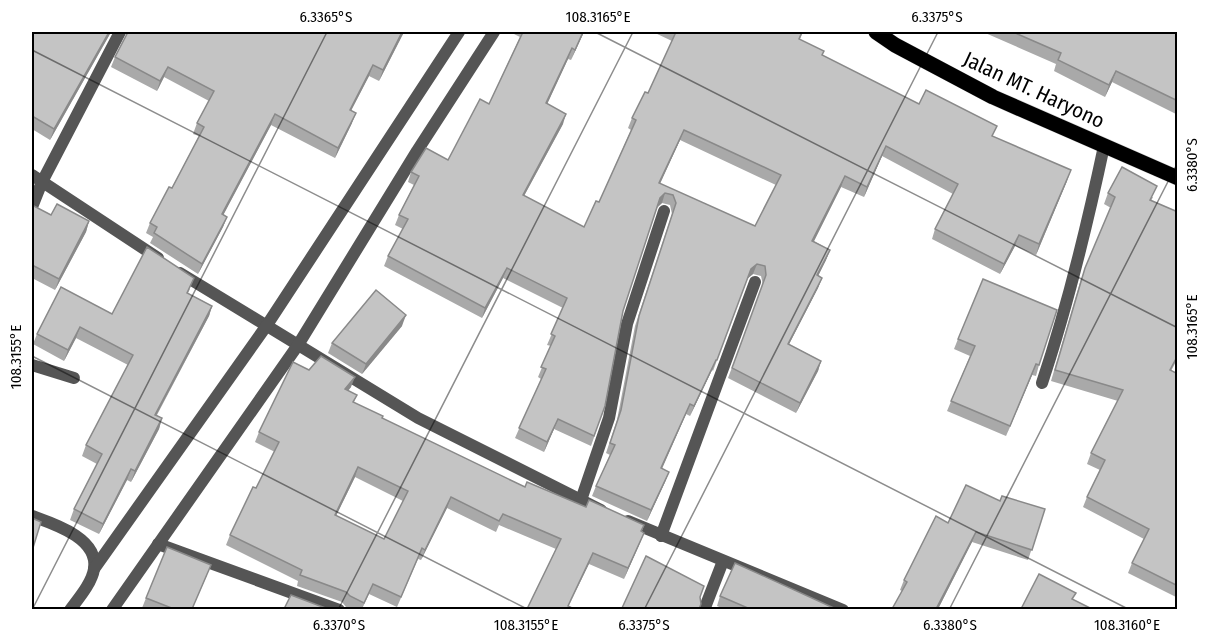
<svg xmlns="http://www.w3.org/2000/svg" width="1209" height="641" viewBox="0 0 1209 641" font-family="'Fira Sans Condensed',sans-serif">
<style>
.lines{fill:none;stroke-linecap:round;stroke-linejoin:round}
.primary-casing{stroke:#dbdbdb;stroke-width:16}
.minor{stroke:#555;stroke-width:12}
.primary{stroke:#000;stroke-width:15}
.wall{fill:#a9a9a9;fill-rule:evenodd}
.shaded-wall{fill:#898989}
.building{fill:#c4c4c4;stroke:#898989;stroke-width:1.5;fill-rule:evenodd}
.ticks{fill:none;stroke:#000;stroke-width:1.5;stroke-opacity:0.45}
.labels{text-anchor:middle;stroke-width:4.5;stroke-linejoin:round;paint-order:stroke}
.street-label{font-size:21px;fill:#000;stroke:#fff}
.neatline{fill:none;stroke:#000;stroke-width:2}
.ticks-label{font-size:15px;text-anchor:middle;fill:#000}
</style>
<rect width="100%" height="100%" fill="#fff"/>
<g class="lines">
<defs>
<polyline id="primary" points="876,32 895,45 993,97 1178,178"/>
</defs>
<use href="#primary" class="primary-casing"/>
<g class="minor">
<polyline points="32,175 158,258"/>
<polyline points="32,207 42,182 120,32"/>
<polyline points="180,273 418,418 601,510"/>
<polyline points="32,365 74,378"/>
<path d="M1042,383C1068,305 1087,226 1104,146"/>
<polyline points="581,500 609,418 627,324 664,211"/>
<path d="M32,516C54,524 99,538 94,569C92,583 78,599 70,610"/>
<polyline points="628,521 843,610"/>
<polyline points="661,536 755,282"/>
<polyline points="158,544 339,610"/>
<polyline points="94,569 267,325 459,32"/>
<polyline points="112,610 298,345 417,151 494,32"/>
<polyline points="704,610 723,561"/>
</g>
<use href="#primary" class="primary"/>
</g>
<g class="wall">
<polygon points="32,32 111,32 50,140 32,129"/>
<polygon points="404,32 379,81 369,76 351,111 352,123 335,158 271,125 223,215 227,217 223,227 198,274 150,243 153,237 146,233 150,223 172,188 199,136 193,134 197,123 209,101 164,77 157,91 111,67 115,57"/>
<path d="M515,32H584L571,60L568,59L547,104L563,124L524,196L584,227L599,202L631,130L628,128L632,118L648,93L672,41L653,32H803L800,39L822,55L919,104L993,137L1067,181L1036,255L1015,246L1000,274L932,239L935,229L953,194L882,156L864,197L841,187L814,241L830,250L826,260L818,276L822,278L818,288L789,344L821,361L818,371L796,413L728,378L763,285L761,276L753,274L747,279L713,371L712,370L690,416L686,414L662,469L669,472L665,482L647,521L592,496L596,486L610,455L606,453L617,420L635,326L672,214L670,205L662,203L657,208L623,311L605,406L591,446L554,429L544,452L515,438L541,379L538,377L551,346L547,345L563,308L503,278L482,318L384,266L388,256L403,229L395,225L399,215L414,185L408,182L411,172L448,160L489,104L520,37L514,34ZM680,140L776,185L755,226L660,184Z"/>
<polygon points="983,32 1178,32 1178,115 1112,82 1105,97 1054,71 1056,64"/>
<polygon points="1108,193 1153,197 1151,201 1178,212 1178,358 1171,371 1178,374 1178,598 1128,573 1132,563 1144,539 1083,507 1087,497 1100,470 1087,464 1091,453 1118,401 1051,381 1081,279 1111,208 1104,204"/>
<polygon points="32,205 51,215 89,221 86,232 55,290 32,278"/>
<polygon points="190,289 188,293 212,306 209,316 157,415 162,418 159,429 131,482 127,480 99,534 70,520 74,509 97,464 82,456 86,445 128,365 76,338 64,361 33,344 37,334 112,314"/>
<polygon points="402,326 362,374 328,353 332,343"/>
<polygon points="958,339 1039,365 1036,376 1032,375 1006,436 947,411 970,356 954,349"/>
<path d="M309,370L351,387L348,391L357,395L354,402L382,418L525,487L644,525L642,531L644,533L624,579L589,564L527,609L556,549L499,525L496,532L447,508L421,560L418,559L397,607L369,594L362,609H352L346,607L342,602L297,586L298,581L226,545L230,535L256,488L275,452L255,442L259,432ZM355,477L403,501L384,539L336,516Z"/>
<polygon points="1000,501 1045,509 1028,560 972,542 938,609 892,609 902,591 900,590 904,580 948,523"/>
<polygon points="207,575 192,609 145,609 142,608 146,598"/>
<polygon points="720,596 836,609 724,609 717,606"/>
</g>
<g class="shaded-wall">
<polygon points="109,32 111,32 50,140 54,129"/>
<polygon points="402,32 404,32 379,81 383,70"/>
<polygon points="583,32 584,32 571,60 575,50"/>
<polygon points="572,48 568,59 543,113 546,103"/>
<polygon points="373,65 369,76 346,120 350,110"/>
<polygon points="168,67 164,77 157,91 160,81"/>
<polygon points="1116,71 1112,82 1105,97 1109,85"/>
<polygon points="356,113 352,123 335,158 338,148"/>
<polygon points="275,114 271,125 218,225 222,214"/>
<polygon points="566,114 563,124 519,205 523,195"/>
<polygon points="684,130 680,140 655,194 659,183"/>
<polygon points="886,146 882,156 864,197 867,187"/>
<polygon points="1071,170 1067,181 1036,255 1039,244"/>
<polygon points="845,176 841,187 809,251 812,241"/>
<polygon points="665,193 662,203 656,208 660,198"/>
<polygon points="227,217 223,227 198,274 202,264"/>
<polygon points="89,221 86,232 55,290 59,279"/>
<polygon points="1019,235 1015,246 1000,274 1004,264"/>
<polygon points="830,250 826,260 813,286 817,275"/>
<polygon points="757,264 753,274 747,279 713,371 751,269"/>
<polygon points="507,268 503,278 482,318 485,308"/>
<polygon points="822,278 818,288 784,354 788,344"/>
<polygon points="212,306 209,316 151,425 155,415"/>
<polygon points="406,315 402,326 362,374 366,364"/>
<polygon points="80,327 76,338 64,361 68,350"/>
<polygon points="716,360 712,370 690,416 694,406"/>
<polygon points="821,361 818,371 796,413 800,403"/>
<polygon points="1036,364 1032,375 1006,436 1010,426"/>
<polygon points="355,377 351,387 341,399 345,389"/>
<polygon points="690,404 686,414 657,479 661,468"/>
<polygon points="162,418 159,429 131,482 135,471"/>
<polygon points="558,419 554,429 544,452 547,442"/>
<polygon points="358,467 355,477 331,526 335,515"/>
<polygon points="131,469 127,480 99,534 103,524"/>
<polygon points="669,472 665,482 647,521 651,510"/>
<polygon points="451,497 447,508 421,560 425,550"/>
<polygon points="976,532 972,542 938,609 936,609"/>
<polygon points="644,533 640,543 624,579 628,568"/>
<polygon points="593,553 589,564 567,609"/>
</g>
<g class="building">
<polygon points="32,32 109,32 54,129 32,116"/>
<polygon points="128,32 402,32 383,70 373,65 350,110 356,113 338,148 275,114 222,214 227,217 202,264 154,233 157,227 150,223 169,187 172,188 204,127 197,123 214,91 168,67 160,81 115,57"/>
<path d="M523,32H583L575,50L572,48L546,103L566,114L523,195L584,227L596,201L599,202L636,120L632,118L645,92L648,93L676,32H802L799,39L824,51L822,55L919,104L926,90L997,126L992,136L1071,170L1039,244L1019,235L1004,264L935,229L958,184L886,146L867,187L845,176L812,241L830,250L817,275L822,278L788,344L821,361L800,403L732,368L766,275L765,266L757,264L751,269L717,360H716L694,406L690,404L661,468L669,472L651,510L596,486L615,445L610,443L621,410L639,316L676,203L673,195L665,193L660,198L623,311L605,406L594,436L558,419L547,442L519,428L546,369L541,367L555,336L551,334L567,298L507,268L485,308L388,256L408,219L399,215L419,176L411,172L426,148L448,160L480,99L489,104ZM684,130L781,175L755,226L659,183Z"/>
<polygon points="1013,32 1178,32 1178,101 1116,71 1109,85 1058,60 1061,53"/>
<polygon points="1122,167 1157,186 1150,200 1178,212 1178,355 1170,370 1178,374 1178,586 1132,563 1149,529 1087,497 1105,460 1091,453 1123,390 1055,370 1085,268 1115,197 1108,193"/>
<polygon points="57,204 89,221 59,279 32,265 32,205 51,215"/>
<polygon points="147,247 194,278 187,293 212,306 155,415 162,418 135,471 131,469 103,524 74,509 102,454 86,445 133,355 80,327 68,350 37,334 61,287 112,314"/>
<polygon points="983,279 1057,310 1039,365 1036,364 1010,426 951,401 975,346 958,339"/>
<polygon points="376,290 406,315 366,364 332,343"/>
<path d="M321,356L355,377L345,389L357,395L353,402L383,416L382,418L525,487L527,482L586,507L589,500L644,525L641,531L644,533L628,568L593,553L568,606L574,609H527L561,539L503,514L499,521L451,497L425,550L422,548L401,597L373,584L364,603L350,596L346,592L300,575L302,570L230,535L253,487L256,488L279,442L259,432L293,362L309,370ZM358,467L408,491L384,539L335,515Z"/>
<polygon points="966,485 1000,501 1002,496 1045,509 1032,550 976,532 936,609 892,609 907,582 904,580 936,516 948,523"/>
<polygon points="32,518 41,522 32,551"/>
<polygon points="167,547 211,565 192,609 174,609 146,598"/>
<polygon points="646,556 704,586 700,597 701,604 699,609 625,609 622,608"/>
<polygon points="735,563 836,609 750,609 720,596"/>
<polygon points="1039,574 1076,593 1072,599 1092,609 1021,609"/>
<polygon points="291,595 328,609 284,609"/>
</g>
<path class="ticks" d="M595,32L1178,328M32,50L1130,610M32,356L529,610M32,610L327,32M338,610L633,32M644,610L938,32M949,610L1178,162"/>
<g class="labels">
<g class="street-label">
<text transform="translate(1034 90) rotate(25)" y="7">Jalan MT. Haryono</text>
</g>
</g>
<rect width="1209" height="641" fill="none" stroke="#ffffff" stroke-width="66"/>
<rect x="33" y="33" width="1143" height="575" class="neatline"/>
<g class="ticks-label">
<text x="326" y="22">6.3365°S</text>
<text x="598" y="22">108.3165°E</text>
<text x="937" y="22">6.3375°S</text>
<text transform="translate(1192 165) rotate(-90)" y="5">6.3380°S</text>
<text transform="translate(1192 327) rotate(-90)" y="5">108.3165°E</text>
<text transform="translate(16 357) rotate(-90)" y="5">108.3155°E</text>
<text x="339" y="630">6.3370°S</text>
<text x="526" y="630">108.3155°E</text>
<text x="644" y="630">6.3375°S</text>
<text x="950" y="630">6.3380°S</text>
<text x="1127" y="630">108.3160°E</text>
</g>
</svg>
